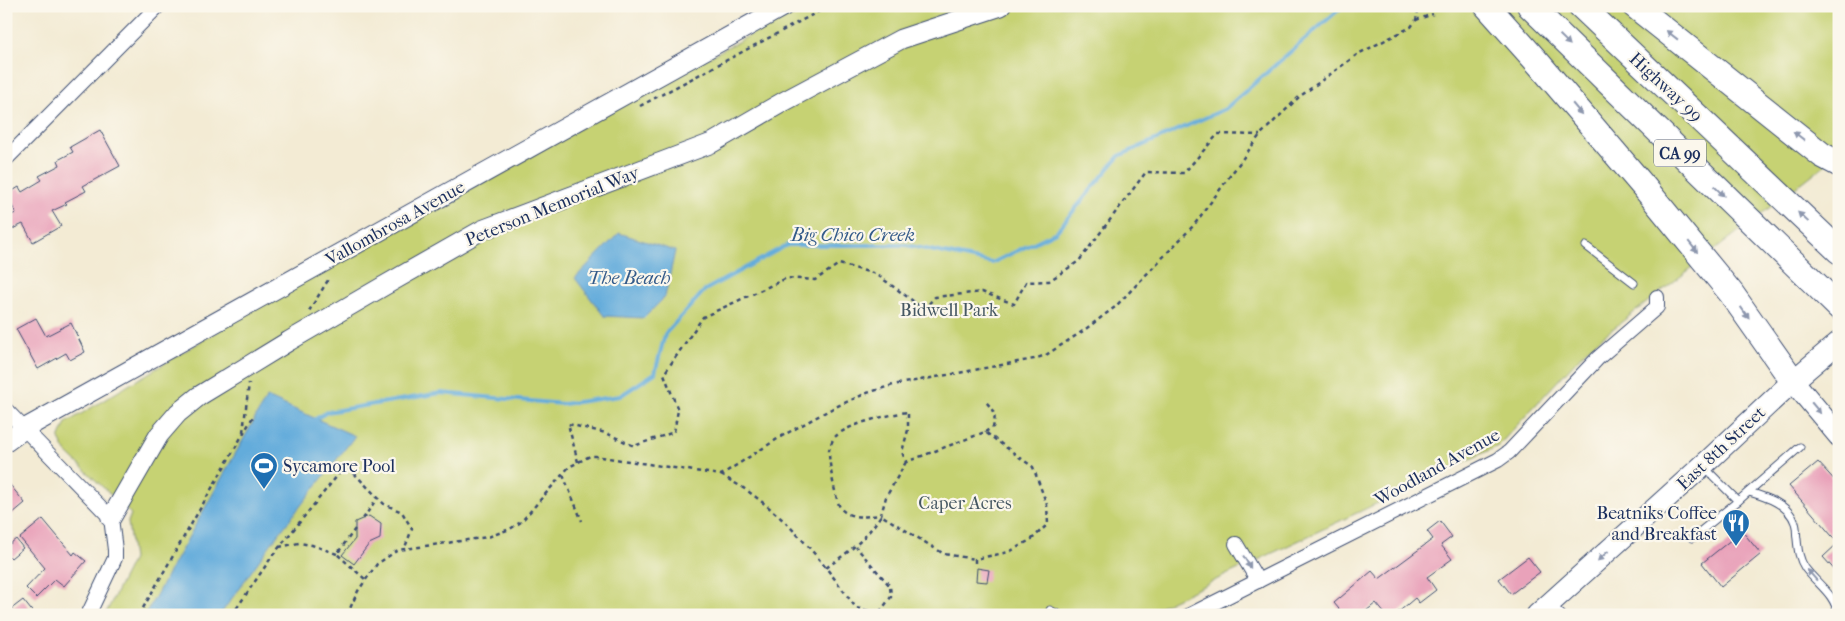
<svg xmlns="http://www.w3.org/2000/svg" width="1845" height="621" viewBox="0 0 1845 621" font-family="'IM FELL French Canon',serif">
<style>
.green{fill:#c6d273;stroke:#708068}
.water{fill:#63acdb;stroke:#3f6e9c}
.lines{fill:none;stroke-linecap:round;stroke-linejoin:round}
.stream{stroke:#63acdb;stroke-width:4}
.building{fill:#e9a2ba}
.lane-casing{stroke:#3b4b70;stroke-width:9}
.street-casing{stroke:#3b4b70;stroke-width:16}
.secondary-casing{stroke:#3b4b70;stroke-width:21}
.primary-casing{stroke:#3b4b70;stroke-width:23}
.highway-casing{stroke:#3b4b70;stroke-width:27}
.path{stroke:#3b4b70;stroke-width:2.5;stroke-dasharray:4 4;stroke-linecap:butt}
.lane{stroke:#fff;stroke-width:7}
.street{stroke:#fff;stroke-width:14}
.secondary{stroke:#fff;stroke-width:19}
.primary{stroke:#fff;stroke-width:21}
.highway{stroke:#fff;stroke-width:25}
.oneway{fill:#8d97ae}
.labels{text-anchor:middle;stroke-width:4.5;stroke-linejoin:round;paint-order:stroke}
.shield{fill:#fbf7ec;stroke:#5e6b89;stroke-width:1}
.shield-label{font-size:16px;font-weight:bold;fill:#1b2f5e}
.street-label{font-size:18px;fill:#1b2f5e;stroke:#fbf7ec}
.park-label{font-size:18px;fill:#465863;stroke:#fbf7ec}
.poi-label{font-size:18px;fill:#1b2f5e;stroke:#fbf7ec;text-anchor:start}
.water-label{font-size:19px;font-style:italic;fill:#345b8a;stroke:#fbf7ec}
</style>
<rect width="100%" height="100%" fill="#fbf7ec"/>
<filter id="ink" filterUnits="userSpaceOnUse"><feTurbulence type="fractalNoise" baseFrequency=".02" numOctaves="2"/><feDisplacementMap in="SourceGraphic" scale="10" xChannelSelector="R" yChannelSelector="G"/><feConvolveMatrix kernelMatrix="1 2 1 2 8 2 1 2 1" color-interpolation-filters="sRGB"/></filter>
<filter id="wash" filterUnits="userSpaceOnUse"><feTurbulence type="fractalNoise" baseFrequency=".0096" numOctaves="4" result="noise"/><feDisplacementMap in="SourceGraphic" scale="20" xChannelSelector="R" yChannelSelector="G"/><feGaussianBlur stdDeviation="1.12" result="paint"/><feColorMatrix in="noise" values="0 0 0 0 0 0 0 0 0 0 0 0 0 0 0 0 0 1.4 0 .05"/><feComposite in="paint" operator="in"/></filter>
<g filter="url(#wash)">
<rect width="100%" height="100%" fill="#f3ebd4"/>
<polygon class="green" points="805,6 1839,6 1839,154 1588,348 1498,446 1142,615 105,615 133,559 128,522 131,514 66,452 59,439 66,423 281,293 694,65"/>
<g class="water">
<polygon points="619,233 675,251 665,297 644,318 604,316 575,278"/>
<polygon points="267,397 355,436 271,544 220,615 145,615"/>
</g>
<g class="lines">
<polyline class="stream" points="314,420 327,412 441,393 563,404 620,396 655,373 665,334 705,290 787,245 906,245 992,263 1056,232 1119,156 1225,109 1343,6"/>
</g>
<g id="blocks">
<g class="building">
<polygon points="100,130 120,166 83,186 86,191 65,202 67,204 52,211 61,226 33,242 23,224 6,232 6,217 16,213 6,195 19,187 22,192 42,180 39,176 60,165 58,160 73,152 70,147"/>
<polygon points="36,318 46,336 71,323 85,352 70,360 66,353 38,369 16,329"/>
<polygon points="1818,462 1839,485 1839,575 1823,557 1838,543 1789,486"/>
<polygon points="6,480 25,503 6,519"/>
<polygon points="369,516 381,524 380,539 369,544 354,564 342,555 355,539 355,522"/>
<polygon points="43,519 73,555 75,552 86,561 64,586 55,579 36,598 26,588 45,568 20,538"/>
<polygon points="1440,521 1452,537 1441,545 1452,559 1427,577 1436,590 1419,603 1415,598 1395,615 1386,615 1376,603 1361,615 1344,615 1334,603 1372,571 1379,579 1433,539 1427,531"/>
<polygon points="1742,531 1761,554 1721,587 1702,563"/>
<polygon points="16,539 23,548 11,558 6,553 6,547"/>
<polygon points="1528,557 1540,572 1511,594 1499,579"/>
<polygon points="977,568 989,570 987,582 976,581"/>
<polygon points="23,600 35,615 6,615 6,613"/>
</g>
</g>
</g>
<g filter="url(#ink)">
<use href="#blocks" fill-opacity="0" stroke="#3b4b70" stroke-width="1"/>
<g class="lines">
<defs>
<g id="lane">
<polyline points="1586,246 1634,283"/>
<polyline points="1705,468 1738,501 1800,447"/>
<path d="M1749,492C1766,497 1789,504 1795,523C1797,528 1796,534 1797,539C1798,550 1799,559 1805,568C1818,585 1835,594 1838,615"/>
<polyline points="1692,538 1738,501"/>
<polyline points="1552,605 1562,615"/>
<polyline points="1050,610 1060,615"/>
</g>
<g id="street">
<polyline points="6,159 158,6"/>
<polyline points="6,410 111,518 115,550 115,558 88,615"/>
<polyline points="1236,544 1258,581"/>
<polyline points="1190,615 1498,460 1509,452 1598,358 1657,307 1657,297"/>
</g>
<g id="secondary">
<polyline points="6,442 24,429 784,6"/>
<polyline points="111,518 159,435 178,413 199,396 289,341 382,287 482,230 712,143 783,102 901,39 1001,6"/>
</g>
<g id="primary">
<polyline points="1793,381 1839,436"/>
<polyline points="1537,615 1711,458 1793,381 1839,342"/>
</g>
<g id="highway">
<polyline points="1487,6 1539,64 1644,187 1731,293 1793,381"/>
<polyline points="1530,6 1839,307"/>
<polyline points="1581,6 1839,251"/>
<polyline points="1635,6 1822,155 1839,164"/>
</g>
</defs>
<use href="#lane" class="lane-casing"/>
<use href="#street" class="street-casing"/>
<use href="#secondary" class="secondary-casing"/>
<use href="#primary" class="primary-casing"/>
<use href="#highway" class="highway-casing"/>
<g class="path">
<polyline points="1820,6 1839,14"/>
<polyline points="1416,20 1433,14"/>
<polyline points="640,106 829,6"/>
<polyline points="309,311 330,277"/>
<polyline points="243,432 249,383"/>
<path d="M985,432L993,427C997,416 993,409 985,401"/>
<polyline points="578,462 568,424 606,433 634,446 674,432 678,410 664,374 703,317 787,278 815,280 839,264 876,274 924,309 935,297 982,292 1014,304 1026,282 1049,281 1079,261 1146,172 1184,173 1218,134 1260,135"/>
<path d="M906,462L886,497L881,515C868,516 852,520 841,509C836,503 828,459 829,450C830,446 833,438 836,436C848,424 891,414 908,412V430L902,452L906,462L985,432L1033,467L1047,505L1048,524L1032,539L1009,552L975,559V564"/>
<polyline points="563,475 582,521"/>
<path d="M721,475C731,481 743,487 753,495C794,525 826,566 856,608L879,613L891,597L890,586L856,547"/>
<polyline points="363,519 377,498"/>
<polyline points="355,529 337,554 366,580"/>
<polyline points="279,547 299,543 312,545 337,554"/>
<path d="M826,568C850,551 865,540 881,515L944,554L975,559"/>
<polyline points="139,615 254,415"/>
<polyline points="232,615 273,555 346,465 384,504 402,512 412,529 404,550"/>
<polyline points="347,615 358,591 377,564 398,550 488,537 510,529 521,522 569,467 590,456 595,456 721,475 782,436 833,408 867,393 893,385 1034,359 1046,355 1083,331 1115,307 1194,225 1260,135 1299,97 1358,54 1411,27 1416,20 1419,6"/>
</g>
<use href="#lane" class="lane"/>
<use href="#street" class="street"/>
<use href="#secondary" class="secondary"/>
<use href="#primary" class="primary"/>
<use href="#highway" class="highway"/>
</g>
<defs><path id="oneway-solid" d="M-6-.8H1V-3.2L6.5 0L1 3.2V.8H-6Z" transform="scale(1.25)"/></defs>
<g class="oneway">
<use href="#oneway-solid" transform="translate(1672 35) rotate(-142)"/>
<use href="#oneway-solid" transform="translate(1565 40) rotate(44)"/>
<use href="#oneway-solid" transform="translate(1577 109) rotate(50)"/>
<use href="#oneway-solid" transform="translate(1799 136) rotate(-142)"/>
<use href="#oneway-solid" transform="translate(1719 191) rotate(44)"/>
<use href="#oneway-solid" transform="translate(1803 217) rotate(-137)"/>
<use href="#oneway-solid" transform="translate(1693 247) rotate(51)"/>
<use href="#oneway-solid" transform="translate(1745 313) rotate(55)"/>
<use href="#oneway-solid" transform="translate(1816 408) rotate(50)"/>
<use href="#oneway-solid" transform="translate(1603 556) rotate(138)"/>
<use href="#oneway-solid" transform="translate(1247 562) rotate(59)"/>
<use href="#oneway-solid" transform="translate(1812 575) rotate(-131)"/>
</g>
</g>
<defs>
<symbol id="stadium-pin" viewBox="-11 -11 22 30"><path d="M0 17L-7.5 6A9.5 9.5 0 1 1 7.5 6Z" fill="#1f6fb2" stroke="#fbf7ec"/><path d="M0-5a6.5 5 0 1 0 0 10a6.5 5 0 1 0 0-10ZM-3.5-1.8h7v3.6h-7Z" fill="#fff"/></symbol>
<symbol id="restaurant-pin" viewBox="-11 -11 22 30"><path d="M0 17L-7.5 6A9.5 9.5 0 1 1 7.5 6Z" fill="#1f6fb2" stroke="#fbf7ec"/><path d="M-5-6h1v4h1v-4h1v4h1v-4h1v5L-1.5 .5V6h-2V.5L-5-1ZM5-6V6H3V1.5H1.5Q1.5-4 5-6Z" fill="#fff"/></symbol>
</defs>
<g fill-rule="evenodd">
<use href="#stadium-pin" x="248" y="450" width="32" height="43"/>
<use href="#restaurant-pin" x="1720" y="507" width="32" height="43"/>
</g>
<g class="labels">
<rect class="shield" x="1654" y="139.5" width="52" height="27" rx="4"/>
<g class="shield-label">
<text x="1680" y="159">CA 99</text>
</g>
<g class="street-label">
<text transform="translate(1666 87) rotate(43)" y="6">Highway 99</text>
<text transform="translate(552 206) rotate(-22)" y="6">Peterson Memorial Way</text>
<text transform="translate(395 223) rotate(-29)" y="6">Vallombrosa Avenue</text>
<text transform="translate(1721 448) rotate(-43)" y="6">East 8th Street</text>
<text transform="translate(1437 467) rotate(-29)" y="6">Woodland Avenue</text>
</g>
<g class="park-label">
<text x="949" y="316">Bidwell Park</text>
<text x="965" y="509">Caper Acres</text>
</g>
<g class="poi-label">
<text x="283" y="472">Sycamore Pool</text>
<text x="1717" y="519" text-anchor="end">Beatniks Coffee<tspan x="1717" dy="21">and Breakfast</tspan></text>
</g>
<g class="water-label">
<text x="853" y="241">Big Chico Creek</text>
<text x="629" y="284">The Beach</text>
</g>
</g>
<rect width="1845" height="621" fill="none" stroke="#fbf7ec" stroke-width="25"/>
</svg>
